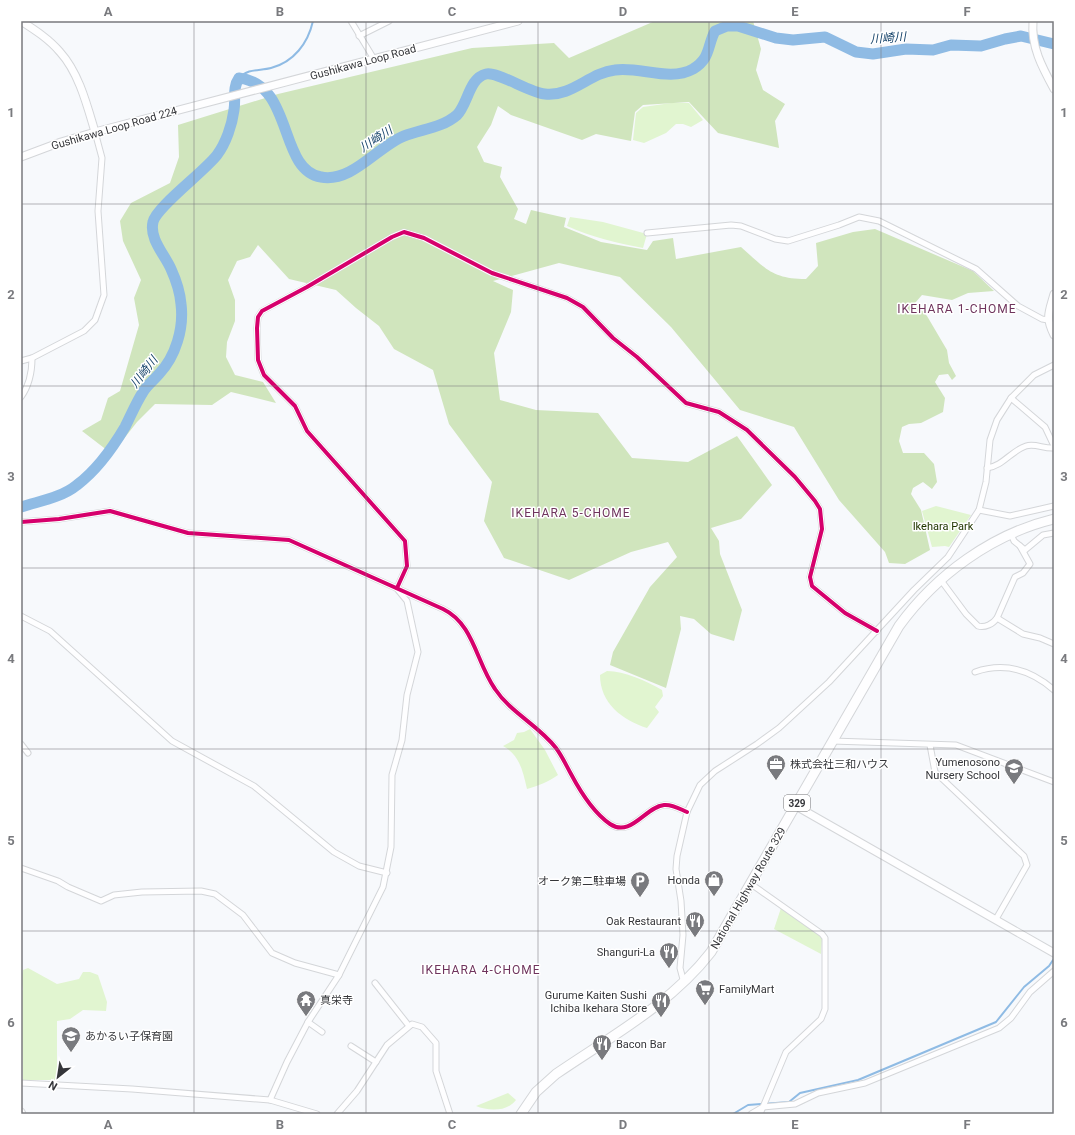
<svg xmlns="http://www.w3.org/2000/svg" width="1075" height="1135" viewBox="0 0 1075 1135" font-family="Roboto,'Noto Sans JP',sans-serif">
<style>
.green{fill:#e1f5d0}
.forest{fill:#d0e5bd}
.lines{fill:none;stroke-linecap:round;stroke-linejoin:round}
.stream{stroke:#8fbbe4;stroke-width:2}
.river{stroke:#8fbbe4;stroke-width:11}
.street-casing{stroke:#d4d6d9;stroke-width:7}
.secondary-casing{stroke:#d4d6d9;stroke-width:9}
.highway-casing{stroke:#d4d6d9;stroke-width:11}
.street{stroke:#fefeff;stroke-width:5}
.secondary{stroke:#fefeff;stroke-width:7}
.highway{stroke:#fefeff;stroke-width:9}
.cycleway-casing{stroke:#fff;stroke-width:6}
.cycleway{stroke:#d6006c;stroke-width:4}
.grid{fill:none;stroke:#797a7e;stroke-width:1;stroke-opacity:0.55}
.labels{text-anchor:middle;stroke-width:3;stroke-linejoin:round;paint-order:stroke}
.shield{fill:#fff;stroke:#727275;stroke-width:1}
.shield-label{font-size:10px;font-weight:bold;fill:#35363a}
.street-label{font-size:11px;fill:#35363a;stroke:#fff}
.park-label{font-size:11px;fill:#213700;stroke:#fff}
.poi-label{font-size:11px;fill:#35363a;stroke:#fff;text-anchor:end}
.water-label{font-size:12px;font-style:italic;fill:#17446b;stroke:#fff}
.neighbourhood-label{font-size:12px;letter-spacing:1px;fill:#6f345d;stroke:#fff}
.neatline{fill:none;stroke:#797a7e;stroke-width:1.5}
.grid-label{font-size:13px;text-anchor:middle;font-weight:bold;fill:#797a7e}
</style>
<rect width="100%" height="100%" fill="#f7f9fc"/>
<g class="green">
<polygon points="671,103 689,103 703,120 691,127 683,124 676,124 666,133 644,143 633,140 636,113 643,107"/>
<path d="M570,217L603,222L647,234L643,248C616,243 592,237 567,226Z"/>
<polygon points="936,506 971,515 949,547 945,546 932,547 922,511"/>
<path d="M607,671C625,671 646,681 662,690L663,696L655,707L659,712L647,728C622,720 600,703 600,675Z"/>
<path d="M530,729L545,750L558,775C548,782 538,786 527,789C523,772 520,755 503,746L514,740L517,733L524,732Z"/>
<polygon points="781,908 820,936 822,939 821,954 774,929"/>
<polygon points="28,968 57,984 79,979 83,972 90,972 98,975 107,1002 106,1011 83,1010 70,1019 57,1021 57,1080 23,1080 21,991 23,990 21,979 23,970"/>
<path d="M508,1093L516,1100C507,1112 488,1111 476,1106Z"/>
</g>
<path class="forest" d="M655,21H753L761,49L756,70L763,90L785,104L775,121L779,148L718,133L689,102L643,105L635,112L631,141L596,134L582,140L511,115L498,106L491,125L477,147L484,162L502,167L500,177L518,209L514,219L526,224L531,210L566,218L564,227L601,242L647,250L653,241L673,238L676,259L741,247C765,268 772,279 806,279L818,266L816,243L853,232L875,229L973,271L994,291L968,293L952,300L922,295L915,303L927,316L947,350L949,363L956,376L952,380L948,374L939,375L935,382L945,398L943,412L921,423L909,424L902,427L899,441L903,453H924L934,464L937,482L932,489L923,482L913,488L911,494L921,510L930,550L905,564L889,563L885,552L839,500L794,427L740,410L671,327L620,277L559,263L493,281L513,290L511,312L494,353L500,400L536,410L598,413L632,458L688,462L737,436L772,485L741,519L711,528L719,541L720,554L742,610L734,641L711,634L694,619L680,616L681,629L666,688L610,665L613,652L650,587L677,557L668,542L631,552L569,580L504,558L484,521L492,482L449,424L433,370L394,349L379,326L356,308L336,290L289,279L258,245L250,257L237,261L228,280L235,300V321L227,342L226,357L235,375L263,382L276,403L231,392L212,405L155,404L137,422L112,454L82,431L101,420L108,398L120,391L139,325L134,298L141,280L123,241L120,221L131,203L170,183L179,157L178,125L278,94L472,48L554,43L569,58Z"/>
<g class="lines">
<g class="stream">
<path d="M239,78C248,68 260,71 271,68C294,62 308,43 313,21"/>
<polyline points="733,1114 748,1105 789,1102 800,1093 858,1080 996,1022 1024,987 1049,966 1053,960"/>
</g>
<path class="river" d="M21,507C39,501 61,498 77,485C97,470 112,449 125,427C131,415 136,403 143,392C147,385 154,380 159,374C176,356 184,328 181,304C180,292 176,280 171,269C165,255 149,239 153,222C156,207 204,172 217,155C226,143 232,125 234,110C236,99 232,88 239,78C294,84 278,170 321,177C352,183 378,146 404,136C422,129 442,128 457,115C468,104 469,78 486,74C497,71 530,93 545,94C572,97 589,73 615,70C639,66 670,82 693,69C711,58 707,46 715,31L727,26H738L776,38L793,40L825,37L856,52L873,54L906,49L933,50L951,45L981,46L1005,39L1021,36L1054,44"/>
<defs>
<g id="street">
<polyline points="351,21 374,59"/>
<polyline points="359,36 389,21"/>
<polyline points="647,233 731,225 741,226 775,239 788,241 839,225 859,217 879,221 976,269 1018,306 1042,319 1048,320"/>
<polyline points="21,361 32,358 84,331 95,320 104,295 98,211 102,158 95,132"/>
<path d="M21,397C29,386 32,372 32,358"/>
<polyline points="1011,398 1045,427 1054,446"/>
<path d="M987,468C1003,466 1011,451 1026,446C1035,443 1044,449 1054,448"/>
<polyline points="979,510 1010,516 1054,506"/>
<path d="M21,522L59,519L110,511L188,533L289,540L443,609C474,624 476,662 495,689C511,713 538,725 556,748C562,756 566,765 571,774C580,791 594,813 610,824C631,838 645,807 664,805C672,804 680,809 687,812"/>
<polyline points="1011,534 1014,541 1025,550 1043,535 1054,533"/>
<path d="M940,579L966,614L978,626C985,628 993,624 997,618L1015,577L1023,573L1030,564L1020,546"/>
<polyline points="397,588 407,566 405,541 307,431 295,406 264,375 258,360 257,328 258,317 262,311 307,287 392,237 404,232 424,238 492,273 567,298 583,307 613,338 637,357 686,403 719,412 747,430 795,477 815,501 820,509 822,529 810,577 812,586 845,613 877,631"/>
<polyline points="21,616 50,631 172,741 254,786 334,852 359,866 387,873"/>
<polyline points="997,618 1023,634 1040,638 1054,644"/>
<path d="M975,672C1004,662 1031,670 1054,690"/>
<polyline points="832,741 956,745 1054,782"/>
<polyline points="21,744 28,753"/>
<polyline points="930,745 935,772 1024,856 1027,865 996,919"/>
<polyline points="21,868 58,881 68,887 101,901 114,895 142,892 201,891 215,894 243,915 272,953 295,963 339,975"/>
<polyline points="751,884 822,934 825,938 825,1009 821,1019 786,1052 760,1114"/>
<polyline points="375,983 409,1026"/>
<polyline points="684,983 680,968 683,935 681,901 676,869 677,856 687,812 700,785 715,771 757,744 779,728 829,682 914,590 948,557 979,510 986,482 990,440 997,420 1011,398 1034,375 1054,365"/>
<polyline points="308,1022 322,1032"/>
<polyline points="351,1046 376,1062"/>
<polyline points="21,1083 132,1089 270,1100 317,1114"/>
<polyline points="270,1100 287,1062 308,1022 339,975 383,887 391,847 392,775 402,740 407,695 418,652 407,601 398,590"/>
<polyline points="337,1114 357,1091 387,1045 412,1024 422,1027 436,1043 436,1071 450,1114"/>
<polyline points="751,1114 763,1107 795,1104 818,1093 865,1083 999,1028 1011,1018 1030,992 1054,971"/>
</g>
<g id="secondary">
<path d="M21,21C35,30 49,39 60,52C79,73 87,105 95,132"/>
<path d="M1033,21C1031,47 1042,67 1054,89"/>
<polyline points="21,157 61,142 95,132 518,21"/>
<path d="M1054,294C1049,312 1045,317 1054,335"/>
<polyline points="796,806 1054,953"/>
<polyline points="21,1112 22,1114"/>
</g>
<path id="highway" d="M521,1114L536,1092L556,1074C610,1037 671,1004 711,952L899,626C936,575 992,534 1054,519"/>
</defs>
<use href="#street" class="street-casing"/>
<use href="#secondary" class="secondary-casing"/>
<use href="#highway" class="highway-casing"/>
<use href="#street" class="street"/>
<use href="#secondary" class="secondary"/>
<use href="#highway" class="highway"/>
<defs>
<g id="cycleway">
<path d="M21,522L59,519L110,511L188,533L289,540L443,609C474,624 476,662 495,689C511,713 538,725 556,748C562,756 566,765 571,774C580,791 594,813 610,824C631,838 645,807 664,805C672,804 680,809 687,812"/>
<polyline points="397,588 407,566 405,541 307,431 295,406 264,375 258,360 257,328 258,317 262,311 307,287 392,237 404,232 424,238 492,273 567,298 583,307 613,338 637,357 686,403 719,412 747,430 795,477 815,501 820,509 822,529 810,577 812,586 845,613 877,631"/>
</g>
</defs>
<use href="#cycleway" class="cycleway-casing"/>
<use href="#cycleway" class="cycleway"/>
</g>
<path class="grid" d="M194,21V1114M366,21V1114M538,21V1114M709,21V1114M881,21V1114M21,204H1054M21,386H1054M21,568H1054M21,749H1054M21,931H1054"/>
<defs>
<symbol id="office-pin" viewBox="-11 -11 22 30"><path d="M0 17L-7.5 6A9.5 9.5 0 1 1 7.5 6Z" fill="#797a7e" stroke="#fff"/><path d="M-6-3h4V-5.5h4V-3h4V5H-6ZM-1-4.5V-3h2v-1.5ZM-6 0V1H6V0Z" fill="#fff"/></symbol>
<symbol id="school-pin" viewBox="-11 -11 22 30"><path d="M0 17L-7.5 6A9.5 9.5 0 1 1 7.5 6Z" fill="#797a7e" stroke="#fff"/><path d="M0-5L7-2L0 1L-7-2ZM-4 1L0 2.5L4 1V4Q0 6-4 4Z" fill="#fff"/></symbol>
<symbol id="shop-pin" viewBox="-11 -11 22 30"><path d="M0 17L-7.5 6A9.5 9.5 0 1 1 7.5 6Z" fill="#797a7e" stroke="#fff"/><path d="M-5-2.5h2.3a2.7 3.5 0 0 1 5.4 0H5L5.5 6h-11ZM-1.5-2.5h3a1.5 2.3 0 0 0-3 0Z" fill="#fff"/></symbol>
<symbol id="parking-pin" viewBox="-11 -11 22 30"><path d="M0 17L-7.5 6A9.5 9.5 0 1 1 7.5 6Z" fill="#797a7e" stroke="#fff"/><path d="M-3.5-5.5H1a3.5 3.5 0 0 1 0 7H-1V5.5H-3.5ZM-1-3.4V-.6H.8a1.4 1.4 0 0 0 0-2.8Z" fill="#fff"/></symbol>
<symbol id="restaurant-pin" viewBox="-11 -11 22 30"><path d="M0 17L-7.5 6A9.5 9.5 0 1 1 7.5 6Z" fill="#797a7e" stroke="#fff"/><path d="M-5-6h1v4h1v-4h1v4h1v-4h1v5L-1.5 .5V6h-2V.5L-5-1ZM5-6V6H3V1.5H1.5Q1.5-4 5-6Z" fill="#fff"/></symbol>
<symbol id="supermarket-pin" viewBox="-11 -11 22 30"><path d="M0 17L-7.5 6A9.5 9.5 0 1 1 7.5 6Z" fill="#797a7e" stroke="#fff"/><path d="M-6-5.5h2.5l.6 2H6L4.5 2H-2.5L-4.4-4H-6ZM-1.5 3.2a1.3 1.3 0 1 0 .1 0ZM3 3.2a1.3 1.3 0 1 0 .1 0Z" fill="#fff"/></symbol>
<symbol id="temple-pin" viewBox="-11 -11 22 30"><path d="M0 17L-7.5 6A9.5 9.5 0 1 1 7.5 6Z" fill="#797a7e" stroke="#fff"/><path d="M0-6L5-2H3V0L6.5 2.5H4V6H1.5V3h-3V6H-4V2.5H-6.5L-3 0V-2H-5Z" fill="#fff"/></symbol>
</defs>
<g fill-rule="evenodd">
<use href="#office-pin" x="765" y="753" width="22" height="30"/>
<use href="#school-pin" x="1003" y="757" width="22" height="30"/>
<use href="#shop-pin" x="703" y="869" width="22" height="30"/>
<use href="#parking-pin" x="629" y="870" width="22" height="30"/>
<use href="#restaurant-pin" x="684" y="910" width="22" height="30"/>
<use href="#restaurant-pin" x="658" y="941" width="22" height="30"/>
<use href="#supermarket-pin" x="694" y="978" width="22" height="30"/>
<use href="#temple-pin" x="295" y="989" width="22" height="30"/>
<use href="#restaurant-pin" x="650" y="990" width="22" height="30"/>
<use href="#school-pin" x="60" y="1025" width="22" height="30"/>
<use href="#restaurant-pin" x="591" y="1033" width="22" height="30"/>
</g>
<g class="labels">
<rect class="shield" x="784" y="795" width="26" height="16" rx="3"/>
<g class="shield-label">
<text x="797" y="807">329</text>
</g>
<g class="street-label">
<text transform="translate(363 62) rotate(-15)" y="4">Gushikawa Loop Road</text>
<text transform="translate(114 128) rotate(-16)" y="4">Gushikawa Loop Road 224</text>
<text transform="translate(748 888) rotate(-60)" y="4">National Highway Route 329</text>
</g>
<g class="park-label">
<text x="943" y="530">Ikehara Park</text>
</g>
<g class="poi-label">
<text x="1000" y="766">Yumenosono<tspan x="1000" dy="13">Nursery School</tspan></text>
<text x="790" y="768" text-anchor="start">株式会社三和ハウス</text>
<text x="700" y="884">Honda</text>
<text x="626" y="885">オーク第二駐車場</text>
<text x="681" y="925">Oak Restaurant</text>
<text x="655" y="956">Shanguri-La</text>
<text x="719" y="993" text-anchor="start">FamilyMart</text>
<text x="647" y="999">Gurume Kaiten Sushi<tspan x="647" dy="13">Ichiba Ikehara Store</tspan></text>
<text x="320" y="1004" text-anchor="start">真栄寺</text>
<text x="85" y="1040" text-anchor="start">あかるい子保育園</text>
<text x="616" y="1048" text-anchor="start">Bacon Bar</text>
</g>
<g class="water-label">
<text transform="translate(888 38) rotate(-4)" y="4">川崎川</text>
<text transform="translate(376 139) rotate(-33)" y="4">川崎川</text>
<text transform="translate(144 372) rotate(-52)" y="4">川崎川</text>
</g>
<g class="neighbourhood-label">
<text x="957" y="313">IKEHARA 1-CHOME</text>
<text x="571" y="517">IKEHARA 5-CHOME</text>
<text x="481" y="974">IKEHARA 4-CHOME</text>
</g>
</g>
<rect width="1075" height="1135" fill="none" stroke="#ffffff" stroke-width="44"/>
<g transform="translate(58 1077) rotate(210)" stroke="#ffffff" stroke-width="3" paint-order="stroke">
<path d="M0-3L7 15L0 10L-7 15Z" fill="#35363a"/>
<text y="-6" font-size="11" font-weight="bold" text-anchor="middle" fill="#35363a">N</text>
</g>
<rect x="22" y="22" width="1031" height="1091" class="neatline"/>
<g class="grid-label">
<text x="108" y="16">A</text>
<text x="280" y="16">B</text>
<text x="452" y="16">C</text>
<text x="623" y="16">D</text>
<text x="795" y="16">E</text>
<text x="967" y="16">F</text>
<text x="11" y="117">1</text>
<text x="1064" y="117">1</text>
<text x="11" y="299">2</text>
<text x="1064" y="299">2</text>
<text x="11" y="481">3</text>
<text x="1064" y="481">3</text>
<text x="11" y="663">4</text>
<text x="1064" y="663">4</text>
<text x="11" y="845">5</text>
<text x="1064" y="845">5</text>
<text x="11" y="1027">6</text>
<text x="1064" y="1027">6</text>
<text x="108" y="1129">A</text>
<text x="280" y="1129">B</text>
<text x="452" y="1129">C</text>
<text x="623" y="1129">D</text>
<text x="795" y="1129">E</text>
<text x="967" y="1129">F</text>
</g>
</svg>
